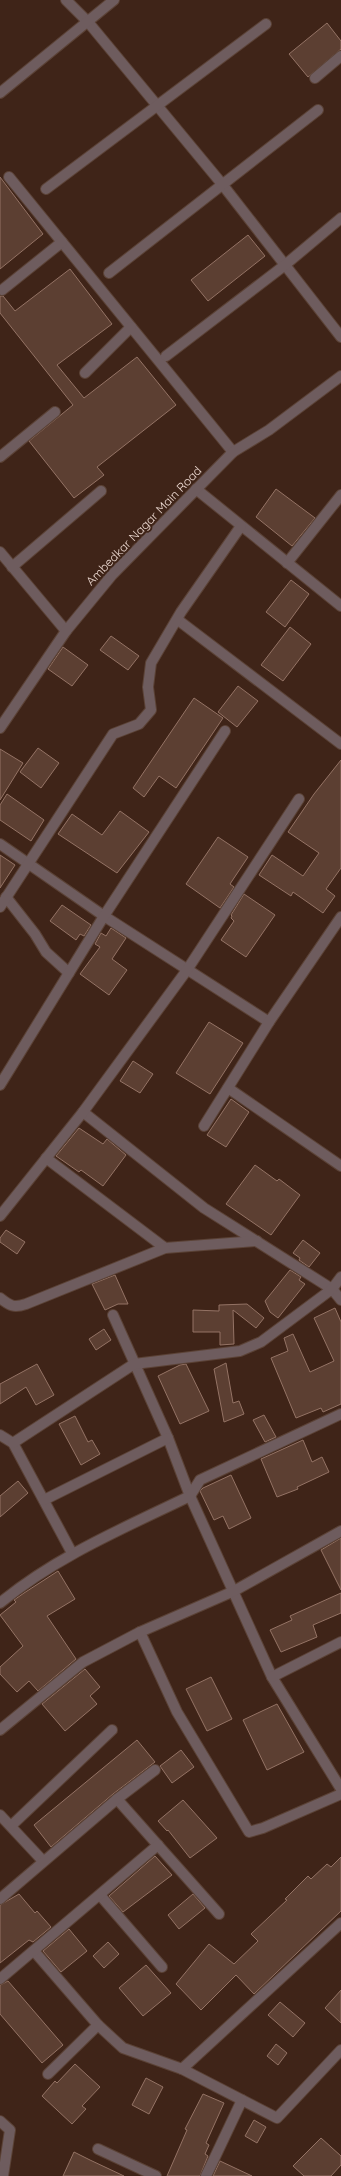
<svg xmlns="http://www.w3.org/2000/svg" width="341" height="2176" viewBox="0 0 341 2176" font-family="Quicksand,sans-serif">
<style>
.building{fill:#5c3f32;stroke:#947365}
.lines{fill:none;stroke-linecap:round;stroke-linejoin:round}
.minor-casing{stroke:#5b4236;stroke-width:12}
.tertiary-casing{stroke:#5b4236;stroke-width:12}
.minor{stroke:#6e5c5e;stroke-width:10}
.tertiary{stroke:#6e5c5e;stroke-width:10}
.labels{text-anchor:middle;stroke-width:4;stroke-linejoin:round;paint-order:stroke}
.street-label{font-size:12px;fill:#f1ded6;stroke:#3f2418}
</style>
<rect width="100%" height="100%" fill="#3f2418"/>
<g class="building">
<polygon points="327,23 341,41 341,49 308,77 289,54"/>
<polygon points="0,177 43,234 0,269"/>
<polygon points="248,235 265,256 208,301 191,280"/>
<polygon points="70,269 112,324 57,365 84,398 137,357 176,405 97,467 104,475 74,498 29,441 73,405 0,313 0,296 3,296 15,311"/>
<polygon points="276,489 315,518 292,546 256,517"/>
<polygon points="291,580 309,594 285,627 266,612"/>
<polygon points="290,627 311,644 283,681 261,665"/>
<polygon points="111,636 139,656 128,670 100,650"/>
<polygon points="63,647 88,665 72,686 48,669"/>
<polygon points="238,686 258,701 237,727 218,712"/>
<polygon points="194,698 223,718 176,788 159,776 144,797 133,788"/>
<polygon points="38,748 59,763 41,788 20,772"/>
<polygon points="0,749 23,763 0,800"/>
<polygon points="341,760 341,868 326,889 335,896 323,913 293,892 291,896 259,875 272,855 303,876 319,853 288,832 314,794"/>
<polygon points="7,794 44,820 31,841 0,820 0,805"/>
<polygon points="120,811 149,832 117,873 58,834 72,814 102,835"/>
<polygon points="218,837 248,857 230,884 234,887 220,908 186,884"/>
<polygon points="0,855 15,865 0,888"/>
<polygon points="244,894 275,915 246,957 221,940 234,921 231,918 232,916 231,915"/>
<polygon points="62,905 91,925 84,936 80,934 76,940 50,921"/>
<polygon points="111,928 126,938 112,959 127,970 109,995 80,974 100,947 95,944 101,933 106,936"/>
<polygon points="209,1022 243,1043 210,1094 176,1073"/>
<polygon points="133,1061 153,1074 140,1093 120,1081"/>
<polygon points="231,1099 249,1112 226,1147 207,1135"/>
<polygon points="79,1128 103,1144 107,1139 126,1155 103,1186 81,1170 79,1172 56,1156"/>
<polygon points="255,1165 277,1181 279,1179 300,1195 271,1235 226,1204"/>
<polygon points="6,1230 25,1242 17,1254 0,1242 0,1238"/>
<polygon points="303,1240 320,1253 309,1267 299,1260 300,1258 293,1253"/>
<polygon points="290,1270 301,1277 299,1280 305,1284 278,1318 270,1312 265,1301"/>
<polygon points="115,1275 128,1304 118,1304 105,1310 92,1284"/>
<polygon points="247,1304 264,1318 256,1328 233,1310 234,1344 220,1345 220,1332 193,1332 193,1310 219,1311 219,1305"/>
<polygon points="335,1308 341,1322 341,1404 323,1412 321,1408 296,1418 271,1358 288,1351 284,1338 293,1334 310,1372 334,1361 314,1318"/>
<polygon points="104,1329 111,1340 96,1350 89,1339"/>
<polygon points="226,1363 233,1403 239,1401 244,1414 224,1422 214,1369"/>
<polygon points="37,1364 54,1395 36,1405 26,1387 0,1404 0,1384"/>
<polygon points="186,1364 209,1411 180,1424 158,1376 180,1365"/>
<polygon points="264,1415 276,1437 265,1442 253,1420"/>
<polygon points="75,1416 88,1442 92,1440 100,1454 81,1465 59,1424"/>
<polygon points="303,1440 312,1462 322,1457 329,1472 297,1487 298,1489 277,1497 261,1459"/>
<polygon points="231,1475 251,1518 229,1529 223,1516 214,1520 200,1491 203,1488"/>
<polygon points="18,1481 28,1493 0,1517 0,1496"/>
<polygon points="341,1538 341,1590 321,1550"/>
<polygon points="58,1571 75,1599 47,1616 76,1659 38,1691 29,1681 17,1692 0,1674 0,1667 23,1646 0,1615 16,1602 14,1600 24,1593"/>
<polygon points="341,1593 341,1613 313,1625 317,1637 281,1652 270,1630 292,1620 290,1616"/>
<polygon points="85,1669 100,1687 90,1696 97,1704 65,1731 42,1704"/>
<polygon points="211,1677 232,1719 207,1731 186,1689"/>
<polygon points="277,1704 304,1752 267,1770 243,1720"/>
<polygon points="137,1740 155,1762 113,1794 51,1847 34,1825"/>
<polygon points="181,1750 194,1767 172,1783 160,1766"/>
<polygon points="183,1800 217,1838 190,1858 168,1830 167,1831 158,1821"/>
<polygon points="155,1856 172,1875 123,1912 109,1896"/>
<polygon points="341,1857 341,1911 254,1994 236,1975 201,2010 176,1984 209,1944 234,1964 258,1941 251,1934 287,1900 285,1899 308,1876 311,1879 327,1864 331,1867"/>
<polygon points="19,1894 35,1913 37,1911 51,1927 33,1942 29,1940 0,1963 0,1905"/>
<polygon points="193,1894 205,1908 179,1929 168,1915"/>
<polygon points="69,1929 87,1951 61,1972 43,1951"/>
<polygon points="108,1942 119,1954 104,1968 93,1956"/>
<polygon points="146,1965 171,1993 143,2016 119,1988"/>
<polygon points="8,1981 63,2045 42,2063 0,2014 0,1985"/>
<polygon points="341,1990 341,2023 325,2008"/>
<polygon points="280,2002 305,2023 293,2037 268,2015"/>
<polygon points="276,2044 287,2053 278,2065 267,2056"/>
<polygon points="75,2064 100,2087 82,2106 86,2109 72,2124 42,2096 55,2081 57,2083"/>
<polygon points="146,2078 163,2087 149,2114 132,2105"/>
<polygon points="203,2094 224,2103 206,2143 209,2145 205,2154 208,2156 200,2176 167,2176 187,2130 185,2129"/>
<polygon points="254,2120 266,2127 257,2143 245,2136"/>
<polygon points="321,2138 341,2156 341,2165 331,2176 304,2176 293,2166"/>
<polygon points="74,2152 90,2160 124,2176 63,2176"/>
<polygon points="220,2161 252,2176 213,2176"/>
</g>
<g class="lines">
<defs>
<g id="minor">
<polyline points="66,0 88,22 222,184 341,337"/>
<polyline points="315,78 341,56"/>
<polyline points="0,93 114,0"/>
<polyline points="9,177 233,452"/>
<polyline points="46,189 266,24"/>
<polyline points="109,273 318,110"/>
<polyline points="2,290 62,242"/>
<polyline points="166,356 285,265 341,218"/>
<polyline points="85,373 131,327"/>
<polyline points="0,457 55,412"/>
<polyline points="196,489 341,606"/>
<polyline points="0,552 66,631"/>
<polyline points="287,563 341,495"/>
<polyline points="12,567 101,491"/>
<polyline points="178,620 341,744"/>
<polyline points="0,844 104,916 269,1022"/>
<polyline points="6,897 35,934 46,952 69,973"/>
<polyline points="0,907 113,734 139,724 151,710 148,687 151,663 181,612 241,526"/>
<polyline points="0,1085 104,916 225,731"/>
<polyline points="228,1088 341,1166"/>
<polyline points="83,1112 204,1208 332,1289 341,1300"/>
<polyline points="204,1126 269,1022 341,917"/>
<polyline points="46,1158 165,1248 257,1241"/>
<polyline points="0,1216 83,1112 187,970 299,799"/>
<path d="M0,1298C10,1306 14,1308 26,1304L165,1248"/>
<polyline points="113,1315 168,1438 190,1496 272,1677 341,1789"/>
<polyline points="0,1435 13,1443 72,1553"/>
<polyline points="13,1443 134,1364 240,1351 261,1342 332,1289 341,1277"/>
<polyline points="44,1500 168,1438"/>
<path d="M0,1603C57,1556 124,1528 190,1496L200,1480L341,1414"/>
<polyline points="140,1632 177,1712 249,1832 263,1828 341,1794"/>
<polyline points="272,1677 341,1642"/>
<polyline points="0,1730 83,1662 140,1632 234,1591 341,1531"/>
<polyline points="117,1799 219,1914"/>
<polyline points="0,1815 43,1861"/>
<polyline points="11,1826 112,1730"/>
<polyline points="100,1895 162,1967"/>
<polyline points="0,1899 117,1799 155,1770"/>
<polyline points="34,1951 98,2025 123,2048 182,2069 277,2118 341,2050"/>
<polyline points="0,1979 158,1845"/>
<polyline points="182,2069 341,1923"/>
<polyline points="48,2074 98,2025"/>
<polyline points="0,2121 10,2130 3,2176"/>
<polyline points="98,2149 156,2176"/>
<polyline points="206,2176 242,2100"/>
</g>
<polyline id="tertiary" points="0,728 66,631 112,575 233,452 269,430 341,376"/>
</defs>
<use href="#minor" class="minor-casing"/>
<use href="#tertiary" class="tertiary-casing"/>
<use href="#minor" class="minor"/>
<use href="#tertiary" class="tertiary"/>
</g>
<g class="labels">
<g class="street-label">
<text transform="translate(144 526) rotate(-46)" y="4">Ambedkar Nagar Main Road</text>
</g>
</g>
</svg>
